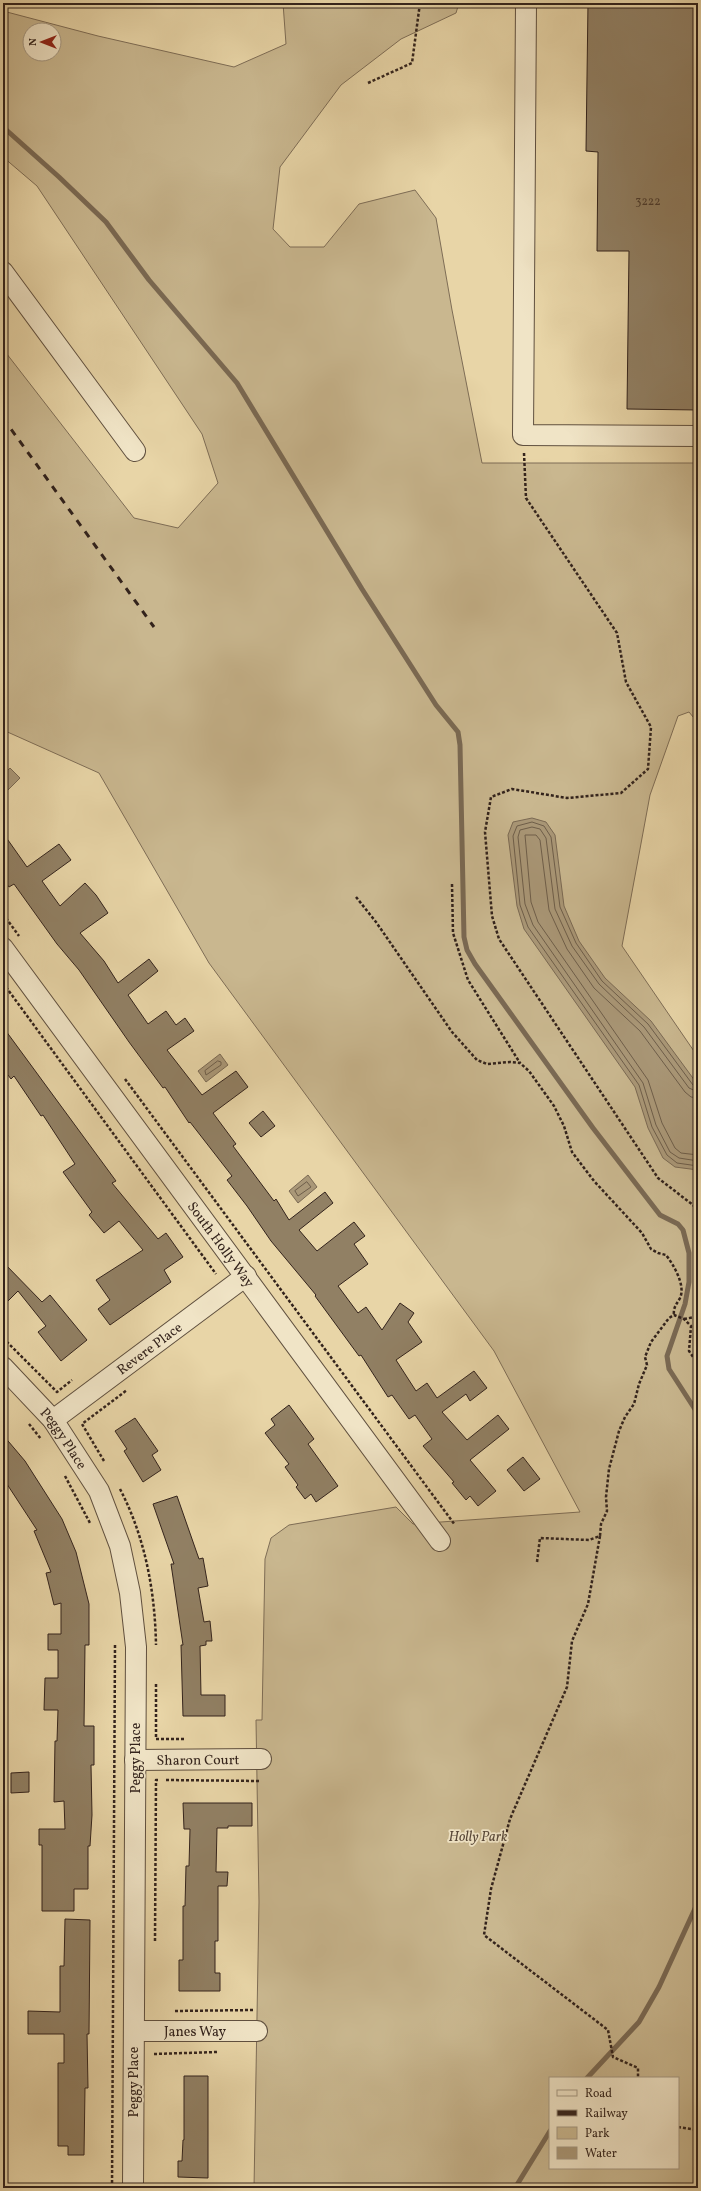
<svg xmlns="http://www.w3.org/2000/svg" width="701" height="2191" viewBox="0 0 701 2191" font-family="Vollkorn,serif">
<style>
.green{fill:#c9b78f;stroke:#7e6d56;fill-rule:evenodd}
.water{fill:#aa9878;stroke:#7a6953}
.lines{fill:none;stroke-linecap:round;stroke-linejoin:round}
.shore{stroke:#6e5e4a;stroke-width:1}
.stream{stroke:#7a6953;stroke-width:5}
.building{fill:#918064;stroke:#33231c}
.minor-casing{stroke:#60503f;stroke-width:22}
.path{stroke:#33231c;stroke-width:2.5;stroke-dasharray:3 2;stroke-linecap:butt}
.minor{stroke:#f0e4c6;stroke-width:20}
.rail{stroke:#33231c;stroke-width:3;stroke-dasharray:7 7;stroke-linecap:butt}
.labels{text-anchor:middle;stroke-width:3.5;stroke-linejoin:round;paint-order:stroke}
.number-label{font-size:12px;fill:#4a3a2e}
.street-label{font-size:14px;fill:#33231c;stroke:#f0e4c6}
.park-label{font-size:14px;font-style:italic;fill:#584839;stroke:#f0e4c6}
</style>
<rect width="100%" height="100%" fill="#e8d5a7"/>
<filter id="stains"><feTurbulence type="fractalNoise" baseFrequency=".005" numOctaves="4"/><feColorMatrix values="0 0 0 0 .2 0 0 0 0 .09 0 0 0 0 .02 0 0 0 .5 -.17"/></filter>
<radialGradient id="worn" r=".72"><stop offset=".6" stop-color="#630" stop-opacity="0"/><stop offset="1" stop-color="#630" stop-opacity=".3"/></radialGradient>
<path class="green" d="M283,3H459L456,13L401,39L341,85L280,167L273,229L290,247H324L359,204L415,190L436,218L452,310L482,463H698V723L689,712L678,716L650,795L622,946L698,1057V2188H254L259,1902L256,1720H262L265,1559L271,1538L289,1525L396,1507L413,1524L580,1512L494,1351L209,963L99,773L3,730V349L134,518L178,528L218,483L202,434L37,186L3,157V11L98,36L234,67L286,44ZM30,30H54V54H30ZM550,2078H678V2168H550Z"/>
<g class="water">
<polygon points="10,768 20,778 3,795 3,775"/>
<polygon points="532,818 546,822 555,835 564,906 579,941 605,978 651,1021 698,1085 698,1170 675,1167 663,1158 648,1128 635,1087 524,929 517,906 508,835 513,822"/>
<polygon points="220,1054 228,1065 206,1082 198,1071"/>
<polygon points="308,1175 317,1187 298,1203 289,1191"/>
</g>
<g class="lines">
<g class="shore">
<polygon points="218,1061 221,1062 221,1065 206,1075 205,1071"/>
<polyline points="698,1087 693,1085 648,1024 602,981 576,943 560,907 551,837 544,826 532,822 517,826 513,836 520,905 528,927 639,1085 652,1127 667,1155 677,1163 698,1166"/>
<polyline points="698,1092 689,1088 644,1027 599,984 572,946 555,909 546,838 540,829 532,827 520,830 518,837 525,904 533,925 643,1083 656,1125 670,1152 679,1158 698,1161"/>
<polyline points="698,1098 691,1097 685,1092 640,1031 594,988 567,949 549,910 540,840 536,835 525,835 531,902 538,922 648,1080 662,1123 675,1148 681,1153 698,1155"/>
<polygon points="307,1182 311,1187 298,1196 295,1191"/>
</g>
<g class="stream">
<polyline points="3,127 59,177 106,222 149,280 237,383 362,589 436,705 458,732 460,745 464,937 467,950 475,964 593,1128 660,1215 678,1224 683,1230 689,1253 689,1282 685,1304 667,1356 669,1369 698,1414"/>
<polyline points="587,2078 639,2022 659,1987 698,1902"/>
<polyline points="515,2188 550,2131"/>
</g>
</g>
<g class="building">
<polygon points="588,3 698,3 698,410 627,409 629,251 597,251 598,152 586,151"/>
<polygon points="3,833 27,867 59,844 71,860 42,881 60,906 85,883 96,895 108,913 80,933 104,961 118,983 149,959 158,971 128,995 148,1024 166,1011 176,1025 185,1018 194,1031 167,1050 202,1095 236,1071 248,1087 213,1113 236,1144 233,1146 274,1201 276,1199 289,1220 325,1192 333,1203 299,1230 317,1251 354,1222 365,1236 354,1244 368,1264 338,1286 358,1313 366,1307 382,1330 400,1303 414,1313 408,1322 422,1342 396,1360 416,1391 427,1383 437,1398 474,1371 487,1388 470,1401 466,1394 442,1412 467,1440 498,1415 509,1429 470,1460 496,1491 478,1506 470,1496 466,1500 452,1483 454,1482 423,1446 432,1439 415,1415 409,1419 392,1395 388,1397 361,1355 359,1356 315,1296 316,1295 271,1241 247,1206 227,1180 232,1176 190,1122 189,1123 165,1087 163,1088 129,1042 79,970 57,944 14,884 9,887 3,879"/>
<polygon points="3,1027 116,1181 112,1183 158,1239 166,1233 183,1257 164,1270 171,1282 110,1325 98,1309 110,1300 96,1280 143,1250 119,1221 104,1233 89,1215 92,1212 63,1172 75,1164 43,1115 41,1116 14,1076 11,1079 8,1075 3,1079"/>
<polygon points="263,1111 275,1126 261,1137 249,1123"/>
<polygon points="3,1262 42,1302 50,1295 87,1340 61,1361 38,1332 46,1326 18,1291 3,1306"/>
<polygon points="289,1405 314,1439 308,1444 338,1486 316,1502 311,1494 305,1499 296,1487 298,1485 285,1467 289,1464 265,1433 275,1425 271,1419"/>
<polygon points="135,1418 158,1451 152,1455 161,1470 143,1482 124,1451 127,1449 115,1431"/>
<polygon points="3,1435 25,1461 62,1519 76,1552 89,1604 89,1645 85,1645 84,1726 94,1726 94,1765 91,1765 92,1815 90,1846 88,1846 88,1889 74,1889 74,1911 42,1911 42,1845 39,1845 39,1829 65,1829 64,1801 54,1802 55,1741 57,1741 58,1710 44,1710 45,1678 58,1678 58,1650 48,1650 48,1634 61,1634 61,1603 54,1605 46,1573 51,1572 34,1531 37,1530 3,1478"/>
<polygon points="523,1457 540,1479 524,1491 507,1470"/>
<polygon points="177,1496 199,1559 203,1558 208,1586 198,1588 204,1622 210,1621 212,1641 206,1641 206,1645 200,1646 201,1695 225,1695 225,1716 183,1716 181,1645 183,1645 171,1564 174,1564 153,1504"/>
<polygon points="29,1772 29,1792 11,1793 11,1773"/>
<polygon points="183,1803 252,1803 252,1826 228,1826 228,1828 217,1828 216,1872 228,1872 227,1886 218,1886 218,1941 215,1941 215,1973 220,1973 220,1991 179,1991 179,1960 183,1960 183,1906 185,1906 186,1866 189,1866 190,1829 184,1829"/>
<polygon points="65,1919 90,1920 89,2034 87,2034 88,2088 85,2088 84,2155 68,2155 68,2146 58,2146 58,2063 64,2063 64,2034 28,2034 28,2011 60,2012 60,1966 64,1966"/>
<polygon points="184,2076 208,2076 208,2178 178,2177 178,2161 182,2161 183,2140 184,2140"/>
</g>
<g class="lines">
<defs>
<g id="minor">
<polyline points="526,3 523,435 698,436"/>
<polyline points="3,272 135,451"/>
<path id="s1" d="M3,948L440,1541"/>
<path id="s2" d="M3,1367L53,1420L99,1491L120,1546L130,1593L136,1647L133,2188"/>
<path id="s3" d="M53,1420L246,1276"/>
<path id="s4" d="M135,1760L261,1759"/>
<path id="s5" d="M134,2031H257"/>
</g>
</defs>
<use href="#minor" class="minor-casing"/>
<g class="path">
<polyline points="368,83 412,63 420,3"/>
<polyline points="524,453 526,498 617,633 626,682 651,727 648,769 621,793 567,798 512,789 491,797 485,832 492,916 499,939 658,1178 693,1205 698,1212"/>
<polyline points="452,884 453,933 468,980 520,1063"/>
<path d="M356,897L376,922L452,1032L477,1060L487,1064L510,1062L520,1063L529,1071L554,1106L564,1126L572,1152L594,1181L642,1233L651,1249L658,1253L666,1255C673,1264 686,1285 680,1298C677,1304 673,1307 674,1315"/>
<polyline points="3,914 19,936"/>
<polyline points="3,983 216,1274"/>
<polyline points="125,1079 455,1525"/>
<polyline points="684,1319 695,1317 695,1310 698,1307"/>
<polyline points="3,1338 57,1392 72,1380"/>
<polyline points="29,1424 41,1439"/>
<polyline points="104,1461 82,1424 127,1390"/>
<polyline points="65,1476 90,1523"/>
<path d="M120,1489C145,1537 155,1591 156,1645"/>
<polyline points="600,1536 588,1604 572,1641 567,1687 510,1819 491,1889 484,1935 608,2030 613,2057 638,2068 638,2078"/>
<polyline points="537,1562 540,1538 589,1540 600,1536 601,1524 607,1511 606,1497 609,1469 619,1431 625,1417 634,1404 639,1384 647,1365 645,1357 651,1342 669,1318 674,1315 684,1319 691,1326 689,1351 698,1364"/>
<polyline points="156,1684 156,1739 184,1739"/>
<polyline points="166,1780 259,1781"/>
<polyline points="155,1941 156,1780 159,1780"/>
<polyline points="175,2011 253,2010"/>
<polyline points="154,2054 217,2052"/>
<polyline points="678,2127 698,2130"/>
<polyline points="112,2188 115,1645"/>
</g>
<use href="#minor" class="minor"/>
<polyline class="rail" points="3,418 154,627"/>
</g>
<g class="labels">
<g class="number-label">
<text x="648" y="205">3222</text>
</g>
<g class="street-label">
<text dy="5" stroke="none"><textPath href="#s1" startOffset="368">South Holly Way</textPath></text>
<text dy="5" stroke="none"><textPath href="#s3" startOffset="120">Revere Place</textPath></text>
<text dy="5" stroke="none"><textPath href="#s2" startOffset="94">Peggy Place</textPath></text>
<text transform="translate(135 1758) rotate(-90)" y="5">Peggy Place</text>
<text dy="5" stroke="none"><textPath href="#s4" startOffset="63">Sharon Court</textPath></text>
<text dy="5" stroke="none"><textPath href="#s5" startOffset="61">Janes Way</textPath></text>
<text transform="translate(133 2082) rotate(-90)" y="5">Peggy Place</text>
</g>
<g class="park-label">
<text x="478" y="1841">Holly Park</text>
</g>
</g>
<rect width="701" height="2191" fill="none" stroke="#e8d5a7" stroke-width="16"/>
<rect x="4" y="4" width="693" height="2183" fill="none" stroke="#33231c" stroke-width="2"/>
<rect x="8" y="8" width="685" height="2175" fill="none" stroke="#33231c"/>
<rect x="549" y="2077" width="130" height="92" fill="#f0e4c6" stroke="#a49782"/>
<rect x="557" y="2090" width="20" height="6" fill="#f0e4c6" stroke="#a49782"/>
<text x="585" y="2097" font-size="12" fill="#33231c">Road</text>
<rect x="557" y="2110" width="20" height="6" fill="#33231c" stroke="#a49782"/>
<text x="585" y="2117" font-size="12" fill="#33231c">Railway</text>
<rect x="557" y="2127" width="20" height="12" fill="#c9b78f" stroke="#a49782"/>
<text x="585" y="2137" font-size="12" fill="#33231c">Park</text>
<rect x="557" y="2147" width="20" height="12" fill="#aa9878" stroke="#a49782"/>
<text x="585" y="2157" font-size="12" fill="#33231c">Water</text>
<g transform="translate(42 42) rotate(270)"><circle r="19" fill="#f0e4c6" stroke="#a49782"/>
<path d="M0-3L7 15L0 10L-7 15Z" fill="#8f2418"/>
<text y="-6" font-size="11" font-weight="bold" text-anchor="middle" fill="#33231c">N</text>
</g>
<rect width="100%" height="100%" filter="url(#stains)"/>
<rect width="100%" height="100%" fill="url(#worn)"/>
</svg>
